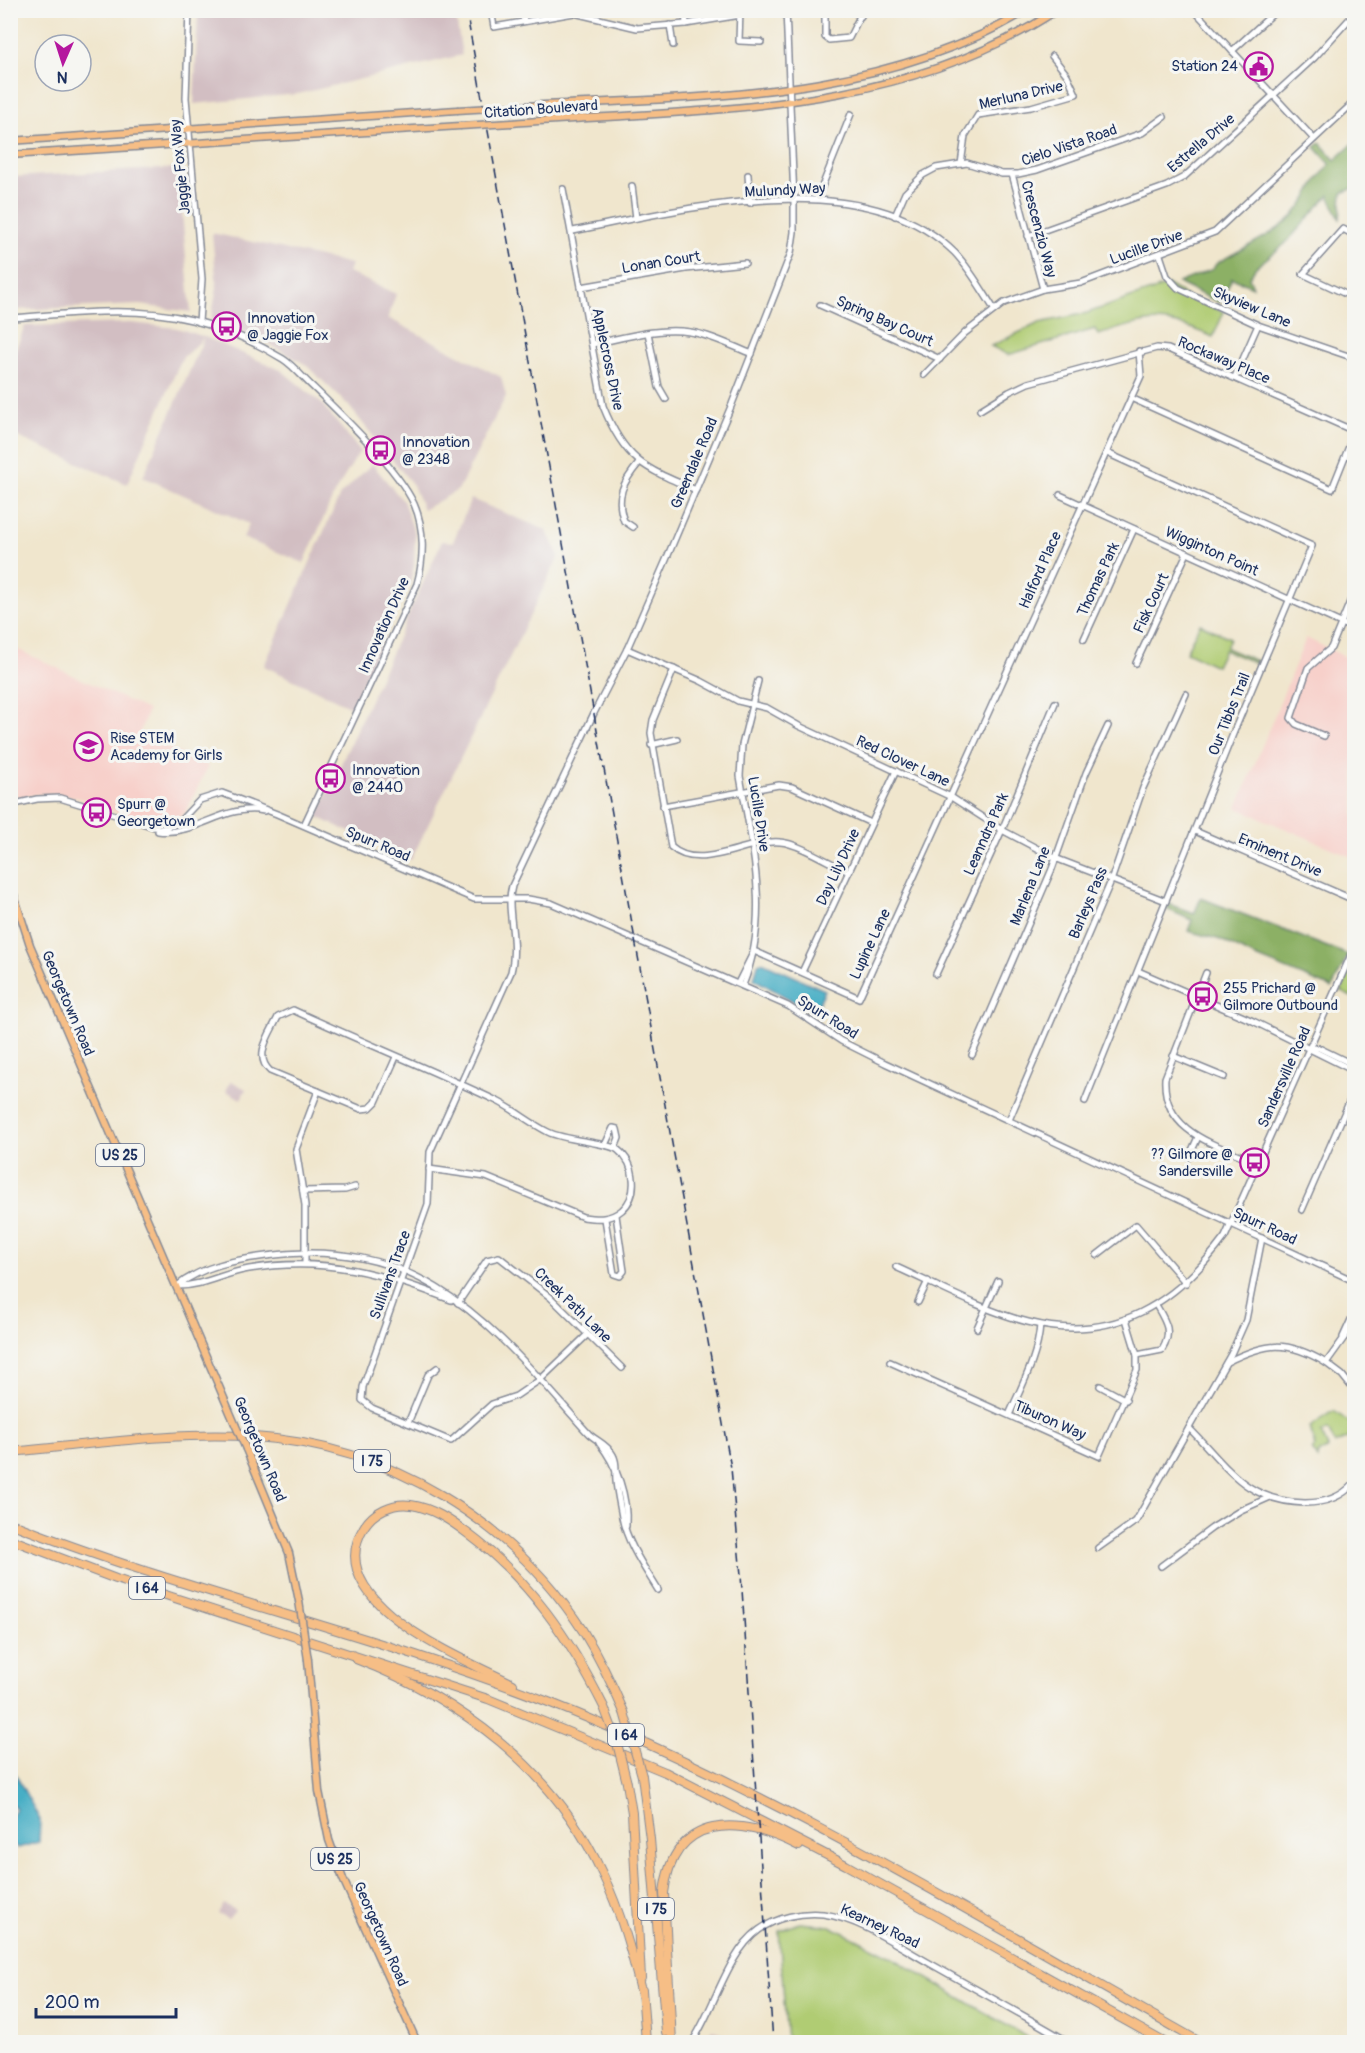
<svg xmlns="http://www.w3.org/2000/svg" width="1365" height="2053" viewBox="0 0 1365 2053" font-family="Pangolin,sans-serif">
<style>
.built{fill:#f7d0ca}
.industrial{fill:#d2bec2}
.green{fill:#b0cc73;stroke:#667e68;stroke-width:1.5}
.forest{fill:#8cb065;stroke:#547062;stroke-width:1.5}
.water{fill:#46aec5;stroke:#306e92;stroke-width:1.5}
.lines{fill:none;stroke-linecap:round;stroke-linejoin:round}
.minor-casing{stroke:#868a96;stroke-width:8}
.major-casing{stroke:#868a96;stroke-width:9}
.highway-casing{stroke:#868a96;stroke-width:10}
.minor{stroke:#fff;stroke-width:5}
.major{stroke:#f6be86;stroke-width:6}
.highway{stroke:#f6be86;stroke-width:8}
.rail{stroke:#1b2f5e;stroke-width:1.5;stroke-dasharray:9 4.5;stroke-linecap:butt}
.major-bridge-casing{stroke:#868a96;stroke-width:9;stroke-linecap:butt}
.highway-bridge-casing{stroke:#868a96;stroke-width:10;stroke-linecap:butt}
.major-bridge{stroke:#f6be86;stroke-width:6}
.highway-bridge{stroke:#f6be86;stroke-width:8}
.labels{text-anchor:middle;stroke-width:6;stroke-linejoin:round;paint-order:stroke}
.shield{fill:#f6f6f2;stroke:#5d6b8a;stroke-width:1.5}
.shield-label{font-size:14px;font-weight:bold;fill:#1b2f5e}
.poi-label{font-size:15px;fill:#1b2f5e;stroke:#f6f6f2;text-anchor:start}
.street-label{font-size:15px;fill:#1b2f5e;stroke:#f6f6f2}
</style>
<rect width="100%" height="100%" fill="#f6f6f2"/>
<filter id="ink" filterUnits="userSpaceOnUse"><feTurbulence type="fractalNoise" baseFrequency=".0167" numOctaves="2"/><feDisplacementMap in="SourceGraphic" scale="12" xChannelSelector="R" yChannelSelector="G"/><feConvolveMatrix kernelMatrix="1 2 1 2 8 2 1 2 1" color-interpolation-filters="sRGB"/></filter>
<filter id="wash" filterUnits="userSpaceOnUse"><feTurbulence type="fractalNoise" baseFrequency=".008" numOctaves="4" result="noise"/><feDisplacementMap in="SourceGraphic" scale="24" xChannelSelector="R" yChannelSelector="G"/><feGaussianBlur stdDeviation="1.35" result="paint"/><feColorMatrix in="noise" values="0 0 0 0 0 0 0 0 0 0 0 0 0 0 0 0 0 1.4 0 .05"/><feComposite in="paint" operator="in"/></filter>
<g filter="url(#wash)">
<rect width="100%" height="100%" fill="#f0e6cd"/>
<g class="built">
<polygon points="1306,638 1354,661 1354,858 1237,808"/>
<polygon points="10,646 148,710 139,734 208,766 185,813 167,825 147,825 89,800 64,795 41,794 17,797 10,761"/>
</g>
<g class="industrial">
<polygon points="198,11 455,11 462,55 298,94 194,104"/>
<polygon points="178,168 191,312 140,305 11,310 11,177"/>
<polygon points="212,233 351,264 348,272 396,294 388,318 501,377 506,396 458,490 423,510 413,485 348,405 305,364 255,336 211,319 217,288"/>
<polygon points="131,323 177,328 205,337 281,370 321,403 360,451 335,492 304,563 243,538 249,524 143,477 204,338 182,358 127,484 11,434 11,360 25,326"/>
<polygon points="372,464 403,501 415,534 414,566 410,583 351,707 264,666 340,495"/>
<polygon points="471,499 546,530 559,556 411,860 317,817 442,541 453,542"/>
<polygon points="231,1081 246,1089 241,1099 226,1091"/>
<polygon points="223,1904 236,1910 228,1919 218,1914"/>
<polygon points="712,2029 738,2042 704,2042"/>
</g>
<g class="green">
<path d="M1168,285L1191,299L1224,312L1213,337C1162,314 1149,319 1098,335L1095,329L1008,355L991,346L1039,323L1087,313Z"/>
<polygon points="1200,624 1230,638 1226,648 1259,662 1258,664 1224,650 1216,666 1186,652"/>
<polygon points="1354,962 1354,998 1341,992"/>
<polygon points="1334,1411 1353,1425 1353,1435 1335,1444 1328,1430 1321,1433 1328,1448 1319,1453 1318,1459 1312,1450 1315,1447 1310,1427"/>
<polygon points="800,1923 830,1926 886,1954 1035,2042 787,2042 779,1931"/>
</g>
<g class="forest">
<path d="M1320,143L1335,160L1354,143V188L1342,193L1340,220L1329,195L1285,244L1256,267L1249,277L1253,287L1232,278L1220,303L1178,283L1213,269L1216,264C1240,249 1272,236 1292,217C1308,201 1315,179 1330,164L1315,147Z"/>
<polygon points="1201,898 1348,955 1332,988 1251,955 1221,940 1188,931 1192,920 1166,909 1169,904 1194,914"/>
</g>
<g class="water">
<polygon points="762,962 825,990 814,1013 754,979 758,964"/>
<polygon points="10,1764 40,1820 39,1842 18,1848 11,1843 11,1819 16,1808 11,1804"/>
</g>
</g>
<g filter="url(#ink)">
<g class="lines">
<defs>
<g id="minor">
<polyline points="189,10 186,98 202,279 199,322"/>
<polyline points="491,10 494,27 574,13 637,28 686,24 740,15"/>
<polyline points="522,10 524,21"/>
<polyline points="685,10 686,24"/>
<polyline points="740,10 739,41 761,42"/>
<polyline points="825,10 825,37 829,40 849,38 863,10"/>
<polyline points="850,10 861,16"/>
<polyline points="1194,10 1314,139"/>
<polyline points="670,25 673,45"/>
<polyline points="1232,51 1277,10"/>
<polyline points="961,164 965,136 978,115 1031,107 1076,94 1067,75 1052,56"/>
<polyline points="1012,174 1043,289"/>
<polyline points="748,175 750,203"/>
<polyline points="632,186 636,218"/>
<path d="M563,189L603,406C625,461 644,468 696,490"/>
<polyline points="817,199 851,114"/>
<polyline points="895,216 905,193 923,175 936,168 967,163 1002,174 1018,174 1037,170 1142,133 1164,117"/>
<path d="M573,231C683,209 865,162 955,253C970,269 982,290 994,309"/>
<polyline points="1354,235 1343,229 1303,274 1354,298"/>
<polyline points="1028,236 1167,186 1184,177 1314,58 1354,14"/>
<polyline points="1160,255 1167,276 1178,288 1258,325 1354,358"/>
<polyline points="581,287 686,269 745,263"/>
<polyline points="820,305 940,359"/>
<path d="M10,318C70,314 133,305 192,320C224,328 255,342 283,359C294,366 303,378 313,387C342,415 398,469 414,504C425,529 424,559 417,584L304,825"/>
<polyline points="648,333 659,387 666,399"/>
<path d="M592,344C623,338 658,327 690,332C711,335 732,346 752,354"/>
<polyline points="924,375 965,333 1004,303 1043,289 1081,283 1215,232 1354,102"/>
<polyline points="1235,377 1258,325"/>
<polyline points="1131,398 1332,489 1354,434"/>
<polyline points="980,410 1009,392 1028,383 1157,348 1168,349 1354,431"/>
<polyline points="1060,495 1354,629"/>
<path d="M633,527L624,521C615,497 623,482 639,463"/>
<polyline points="1084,639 1134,529"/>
<polyline points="627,649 701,681 738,701 767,708 799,726 951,797 1002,830 1055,858 1166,901"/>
<polyline points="1136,663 1187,553"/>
<path d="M674,669L653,720L651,733L671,847C700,873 747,839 780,842C798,843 831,864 849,872"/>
<polyline points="1324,736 1296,724 1291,718 1308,668 1331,648 1354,592"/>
<polyline points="651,745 677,739"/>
<polyline points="10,760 11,762"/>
<polyline points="10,805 37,799 60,798 161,829 178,823 200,800 222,793 277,814 474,899 528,899 551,903 788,1006 841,1041 885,1063 1354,1281"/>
<polyline points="663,806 779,785 792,787 871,823"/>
<path d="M158,831C196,836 225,803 264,811"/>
<polyline points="1195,831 1354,900"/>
<polyline points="754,951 859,998 1141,376 1139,351"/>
<polyline points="1138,971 1253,1021 1354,1071"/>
<polyline points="802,972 896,771"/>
<path d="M1206,973L1165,1078C1162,1134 1218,1145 1259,1163"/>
<polyline points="936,974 1002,830 1055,703"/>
<polyline points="738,983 753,953"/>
<path d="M743,985C771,917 752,846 740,776L742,745L758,681"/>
<polyline points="1311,1048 1319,1048 1354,1065"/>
<polyline points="972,1055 1052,869 1086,773 1108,726"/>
<polyline points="1173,1056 1224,1077"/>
<path d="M396,1057L376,1102L370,1108L361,1109L270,1071C253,1056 270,1034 278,1017L293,1010C360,1041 430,1069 497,1101C515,1110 530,1123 548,1132C566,1141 607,1142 618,1150C636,1164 639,1195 622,1210C610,1220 598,1219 583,1217L486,1177L429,1169"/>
<polyline points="1085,1101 1235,729 1312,546 1107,453"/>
<polyline points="1009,1120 1111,881 1143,788 1186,694"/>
<polyline points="605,1145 613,1128 617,1129 619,1138 615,1148"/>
<polyline points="1189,1157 1198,1137"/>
<polyline points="303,1191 345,1190 355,1187"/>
<polyline points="1302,1210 1354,1091"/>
<polyline points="605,1219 614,1274 620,1276 624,1271 616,1215"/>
<polyline points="1097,1255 1136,1225 1186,1283"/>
<polyline points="305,1264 305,1205 296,1149 318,1091"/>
<path d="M896,1267C938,1286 984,1311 1028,1322C1114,1344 1176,1303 1225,1237L1354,948"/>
<path d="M177,1286C202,1266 235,1260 266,1256C408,1237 479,1309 565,1407C573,1416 581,1426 589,1434C598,1442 607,1444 613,1455C618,1464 615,1471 616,1481C617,1493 620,1505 622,1517C627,1543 644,1567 658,1590"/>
<path d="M178,1286C203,1286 224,1273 249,1269C324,1256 382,1273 451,1300"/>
<polyline points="918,1302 928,1281"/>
<polyline points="458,1303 487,1260 499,1257 550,1297 622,1368"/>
<polyline points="977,1328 998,1281"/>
<path d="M587,1335L541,1379L516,1396L492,1404L451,1441L372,1408L362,1400L363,1387L428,1204L430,1152L511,972C519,941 505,909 512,886L594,713L627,649L666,560L732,404L791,253L794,232V199L786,10"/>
<polyline points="1343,1337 1354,1313"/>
<path d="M1137,1355L1162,1350C1173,1332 1166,1322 1156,1305"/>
<polyline points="890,1362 1099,1456 1137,1370 1137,1355 1126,1319"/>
<path d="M1227,1362C1267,1342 1287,1340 1326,1363L1354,1324"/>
<polyline points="1326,1363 1342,1375 1354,1390"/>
<polyline points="1100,1386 1126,1400"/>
<path d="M1009,1415C1022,1385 1038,1357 1040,1325"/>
<polyline points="408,1423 428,1375 437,1368"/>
<path d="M1189,1428C1228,1467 1244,1501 1305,1503C1324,1503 1342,1497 1354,1483"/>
<path d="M599,1443C617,1465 628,1497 626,1526"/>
<polyline points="1098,1548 1136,1521 1231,1354 1246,1320 1262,1238"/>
<polyline points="1161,1566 1212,1528 1241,1510 1268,1498"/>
<path d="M692,2042C714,2010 727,1953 759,1930C777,1917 801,1912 823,1914C861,1919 898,1946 931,1964C977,1990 1023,2015 1069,2042"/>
</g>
<g id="major">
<path d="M509,107C684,96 872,104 1028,10"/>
<path d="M512,123C695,109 898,116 1057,10"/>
<polyline points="10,141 457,110"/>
<polyline points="10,155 460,126"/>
<polyline points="10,883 30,945 235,1424"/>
<polyline points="246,1449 289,1553 299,1601"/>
<polyline points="308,1660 319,1791 329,1840 343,1879 417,2042"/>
</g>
<g id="highway">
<path d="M10,1452C88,1445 178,1431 255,1437C388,1446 510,1519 583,1631C599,1657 612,1684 624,1712"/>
<path d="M10,1523C187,1593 374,1633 551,1703C778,1793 988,1923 1200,2042"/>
<polyline points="10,1539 116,1579 488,1699 665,1772 846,1865 1164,2042"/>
<path d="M356,1659C461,1699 554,1769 602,1873C621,1912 632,1954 642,1995"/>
<path d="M513,1684C464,1659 318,1602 364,1527C373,1512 393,1502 411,1505C432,1508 450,1520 467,1533C529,1579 570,1639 604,1707"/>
<polyline points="642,1776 650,1839 666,2032"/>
<polyline points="627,1783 632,1813 641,1978"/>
<polyline points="642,1990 646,2042"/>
<path d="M672,2042L664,1893C673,1812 741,1816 799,1846"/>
</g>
</defs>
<use href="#minor" class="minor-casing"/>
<use href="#major" class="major-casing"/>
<use href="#highway" class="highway-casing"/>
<use href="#minor" class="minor"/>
<use href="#major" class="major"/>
<use href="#highway" class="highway"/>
<polyline class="rail" points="466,10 731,1468 741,1575 773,2042"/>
<defs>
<g id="major-bridge">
<polyline points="457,110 509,107"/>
<polyline points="460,126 512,123"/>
<polyline points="235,1424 246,1449"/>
<polyline points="299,1601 308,1660"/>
</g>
<g id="highway-bridge">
<polyline points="604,1707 616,1739 627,1783"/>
<polyline points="624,1712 642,1776"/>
</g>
</defs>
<use href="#major-bridge" class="major-bridge-casing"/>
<use href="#highway-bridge" class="highway-bridge-casing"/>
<use href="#major-bridge" class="major-bridge"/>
<use href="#highway-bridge" class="highway-bridge"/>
</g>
</g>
<defs>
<symbol id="civic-ring" viewBox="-11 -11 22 22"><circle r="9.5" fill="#f6f6f2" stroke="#b5179e" stroke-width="1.5"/><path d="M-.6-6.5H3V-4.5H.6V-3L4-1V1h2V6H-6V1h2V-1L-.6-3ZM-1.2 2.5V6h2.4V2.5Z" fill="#b5179e"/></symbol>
<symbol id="bus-ring" viewBox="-11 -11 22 22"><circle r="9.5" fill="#f6f6f2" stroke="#b5179e" stroke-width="1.5"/><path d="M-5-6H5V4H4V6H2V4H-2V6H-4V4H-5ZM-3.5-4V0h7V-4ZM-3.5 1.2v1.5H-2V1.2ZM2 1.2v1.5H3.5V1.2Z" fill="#b5179e"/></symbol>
<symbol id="school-ring" viewBox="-11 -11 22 22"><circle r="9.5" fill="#f6f6f2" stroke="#b5179e" stroke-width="1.5"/><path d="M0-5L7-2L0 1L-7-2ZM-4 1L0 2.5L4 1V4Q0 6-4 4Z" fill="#b5179e"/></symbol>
</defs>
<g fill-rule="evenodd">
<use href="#civic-ring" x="1242" y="50" width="33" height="33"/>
<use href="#bus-ring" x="210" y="310" width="33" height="33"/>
<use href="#bus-ring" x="364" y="434" width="33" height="33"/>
<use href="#school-ring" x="72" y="730" width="33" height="33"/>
<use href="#bus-ring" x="314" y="762" width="33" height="33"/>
<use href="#bus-ring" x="80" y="796" width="33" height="33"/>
<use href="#bus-ring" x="1186" y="980" width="33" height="33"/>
<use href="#bus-ring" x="1238" y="1146" width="33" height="33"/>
</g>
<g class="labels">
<g class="shield">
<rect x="96" y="1144" width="48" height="22" rx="4.5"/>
<rect x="354" y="1450" width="36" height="22" rx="4.5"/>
<rect x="129" y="1577" width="36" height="22" rx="4.5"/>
<rect x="608" y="1724" width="36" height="22" rx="4.5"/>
<rect x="311" y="1848" width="48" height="22" rx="4.5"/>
<rect x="638" y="1898" width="36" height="22" rx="4.5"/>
</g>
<g class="shield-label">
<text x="120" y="1160">US 25</text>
<text x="372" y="1466">I 75</text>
<text x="147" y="1593">I 64</text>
<text x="626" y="1740">I 64</text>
<text x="335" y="1864">US 25</text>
<text x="656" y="1914">I 75</text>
</g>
<g class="poi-label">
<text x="1238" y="71" text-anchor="end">Station 24</text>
<text x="247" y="323">Innovation<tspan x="247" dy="17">@ Jaggie Fox</tspan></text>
<text x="402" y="447">Innovation<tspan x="402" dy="17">@ 2348</tspan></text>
<text x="110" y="743">Rise STEM<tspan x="110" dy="17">Academy for Girls</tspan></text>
<text x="352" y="775">Innovation<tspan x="352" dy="17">@ 2440</tspan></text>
<text x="117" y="809">Spurr @<tspan x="117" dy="17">Georgetown</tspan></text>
<text x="1223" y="993">255 Prichard @<tspan x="1223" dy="17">Gilmore Outbound</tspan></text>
<text x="1233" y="1159" text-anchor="end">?? Gilmore @<tspan x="1233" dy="17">Sandersville</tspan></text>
</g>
<g class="street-label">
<text transform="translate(1021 95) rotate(-13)" y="5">Merluna Drive</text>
<text transform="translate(541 109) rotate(-4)" y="5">Citation Boulevard</text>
<text transform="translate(1201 143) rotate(-40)" y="5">Estrella Drive</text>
<text transform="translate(1069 145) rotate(-19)" y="5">Cielo Vista Road</text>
<text transform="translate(180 167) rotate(-96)" y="5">Jaggie Fox Way</text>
<text transform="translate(785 190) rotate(-3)" y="5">Mulundy Way</text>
<text transform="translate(1039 229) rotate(75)" y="5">Crescenzio Way</text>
<text transform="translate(1146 247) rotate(-20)" y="5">Lucille Drive</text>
<text transform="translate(661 262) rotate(-9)" y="5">Lonan Court</text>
<text transform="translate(1252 307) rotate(23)" y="5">Skyview Lane</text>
<text transform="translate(885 321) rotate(24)" y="5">Spring Bay Court</text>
<text transform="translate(608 359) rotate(78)" y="5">Applecross Drive</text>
<text transform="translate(1224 360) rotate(23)" y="5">Rockaway Place</text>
<text transform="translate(694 463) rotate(-67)" y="5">Greendale Road</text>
<text transform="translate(1212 551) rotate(24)" y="5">Wigginton Point</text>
<text transform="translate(1040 570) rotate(-66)" y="5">Halford Place</text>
<text transform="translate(1098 579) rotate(-65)" y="5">Thomas Park</text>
<text transform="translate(1151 603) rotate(-65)" y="5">Fisk Court</text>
<text transform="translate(384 625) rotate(-66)" y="5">Innovation Drive</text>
<text transform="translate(1229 714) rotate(-68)" y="5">Our Tibbs Trail</text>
<text transform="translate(903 761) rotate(25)" y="5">Red Clover Lane</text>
<text transform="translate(759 814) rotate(81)" y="5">Lucille Drive</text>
<text transform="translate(986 834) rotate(-66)" y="5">Leanndra Park</text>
<text transform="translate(378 844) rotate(23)" y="5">Spurr Road</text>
<text transform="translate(1280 855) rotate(23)" y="5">Eminent Drive</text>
<text transform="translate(838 867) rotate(-65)" y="5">Day Lily Drive</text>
<text transform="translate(1030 886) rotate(-68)" y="5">Marlena Lane</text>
<text transform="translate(1088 903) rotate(-67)" y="5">Barleys Pass</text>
<text transform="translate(870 944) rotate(-65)" y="5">Lupine Lane</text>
<text transform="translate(68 1003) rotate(67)" y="5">Georgetown Road</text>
<text transform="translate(828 1017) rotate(32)" y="5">Spurr Road</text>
<text transform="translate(1284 1077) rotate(-66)" y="5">Sandersville Road</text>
<text transform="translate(1265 1226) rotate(25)" y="5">Spurr Road</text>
<text transform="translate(390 1275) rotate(-70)" y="5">Sullivans Trace</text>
<text transform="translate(573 1305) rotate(44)" y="5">Creek Path Lane</text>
<text transform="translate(1050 1420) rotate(24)" y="5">Tiburon Way</text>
<text transform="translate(260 1449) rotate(67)" y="5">Georgetown Road</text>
<text transform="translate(880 1926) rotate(25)" y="5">Kearney Road</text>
<text transform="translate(381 1934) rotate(66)" y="5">Georgetown Road</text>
</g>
</g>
<rect width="1365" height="2053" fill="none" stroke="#f6f6f2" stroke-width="36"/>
<g transform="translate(63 63) rotate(183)"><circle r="28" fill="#f6f6f2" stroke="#9ea6b7" stroke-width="1.5"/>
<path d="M0-4.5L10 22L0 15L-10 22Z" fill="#b5179e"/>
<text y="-9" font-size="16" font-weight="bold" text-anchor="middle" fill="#1b2f5e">N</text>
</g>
<path d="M36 2008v9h140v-9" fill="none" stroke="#1b2f5e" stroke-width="3"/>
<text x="45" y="2008" font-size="18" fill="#1b2f5e" stroke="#f6f6f2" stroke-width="4.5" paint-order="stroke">200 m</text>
</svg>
